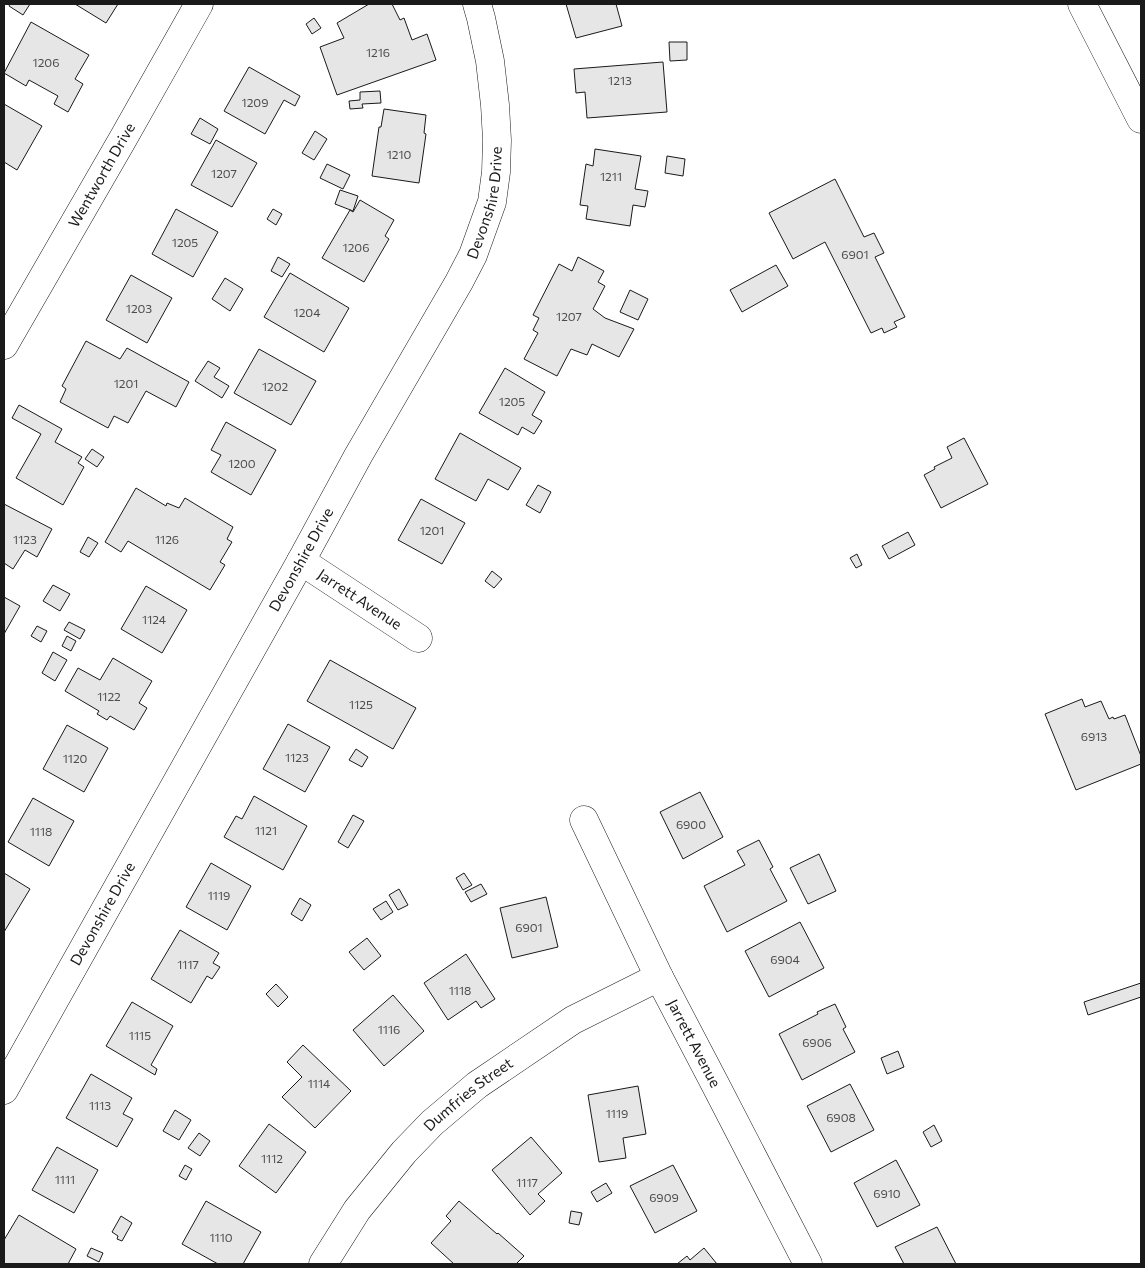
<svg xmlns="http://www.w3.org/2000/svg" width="1145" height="1268" viewBox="0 0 1145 1268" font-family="Commissioner,sans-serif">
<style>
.building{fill:#e6e6e6;stroke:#1a1a1a}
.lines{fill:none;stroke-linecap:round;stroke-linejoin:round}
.street-casing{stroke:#1a1a1a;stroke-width:29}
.secondary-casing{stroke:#1a1a1a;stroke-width:29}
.street{stroke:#fff;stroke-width:28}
.secondary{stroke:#fff;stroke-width:28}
.labels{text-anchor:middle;stroke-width:4;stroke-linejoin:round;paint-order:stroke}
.number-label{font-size:12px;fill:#4d4d4d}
.street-label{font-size:15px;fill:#1a1a1a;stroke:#fff}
</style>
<rect width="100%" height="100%" fill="#fff"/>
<g class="building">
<polygon points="10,4 30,4 23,15 9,6"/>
<polygon points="75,4 118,4 106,23"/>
<polygon points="369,4 392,4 400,20 404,18 412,40 427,34 436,60 337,95 320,47 344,38 337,23"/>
<polygon points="566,4 616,4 622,26 576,38"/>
<polygon points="314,18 321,28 312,34 306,24"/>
<polygon points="31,22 89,55 75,79 83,84 68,112 54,104 58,96 29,80 26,86 4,73"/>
<polygon points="669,42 687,42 687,60 670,61"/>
<polygon points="663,62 667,112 587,118 585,92 576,93 574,69"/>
<polygon points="249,67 300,96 295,106 284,100 265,134 224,111"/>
<polygon points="380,91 381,103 362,104 363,108 350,109 349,101 360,100 360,92"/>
<polygon points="4,104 42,126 17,170 4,162"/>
<polygon points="384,109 426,115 424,133 426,134 419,183 372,176 379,127 381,127"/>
<polygon points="200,118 218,129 210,144 191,134"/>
<polygon points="315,131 327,139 314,160 302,153"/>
<polygon points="216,140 257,163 232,207 191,185"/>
<polygon points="595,149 641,156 635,189 648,191 645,207 633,205 630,226 586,219 588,206 580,205 586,164 593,166"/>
<polygon points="667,156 685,159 683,176 665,173"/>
<polygon points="327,164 350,175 343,189 320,178"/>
<polygon points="835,179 864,237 874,233 884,253 875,257 905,317 894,322 897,327 884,333 882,328 871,333 825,242 793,259 769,213"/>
<polygon points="340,190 358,196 353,211 335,204"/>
<polygon points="360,200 394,220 385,236 389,239 364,282 322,258 350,210 353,212"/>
<polygon points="176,209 218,232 193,277 152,254"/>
<polygon points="273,209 282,214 276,225 267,219"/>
<polygon points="278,257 290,264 282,277 271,271"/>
<polygon points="578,257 604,271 598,282 605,286 593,309 605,318 634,329 619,357 592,344 587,355 571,349 557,376 524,359 538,333 533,330 539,318 533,315 559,264 572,271"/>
<polygon points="776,265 788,286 742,312 730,290"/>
<polygon points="290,273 349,308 324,352 264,317"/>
<polygon points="131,275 172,298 147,343 106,320"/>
<polygon points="225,278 243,289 230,311 212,299"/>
<polygon points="630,290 648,299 638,320 620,312"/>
<polygon points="86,341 120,359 127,348 189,382 176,407 146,391 128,423 114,416 108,428 60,402 66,389 62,386"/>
<polygon points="259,349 316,381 291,425 234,393"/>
<polygon points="208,361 220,368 214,377 229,386 222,398 195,381"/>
<polygon points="505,368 545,392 532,415 542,421 534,434 522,427 518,435 479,413"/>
<polygon points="19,405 62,429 55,442 82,457 78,463 84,467 63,505 16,478 41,434 12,418"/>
<polygon points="226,422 276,450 251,495 211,472 221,455 211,450"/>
<polygon points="460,433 521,468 508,490 488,479 476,501 435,479"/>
<polygon points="964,438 988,484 941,508 924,475 935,469 934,467 952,458 947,447"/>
<polygon points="92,449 104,457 97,467 85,459"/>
<polygon points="538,485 551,492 540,513 526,505"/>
<polygon points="136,488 166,506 167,503 179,508 185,498 233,527 227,539 232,542 220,562 225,565 210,590 128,541 121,552 105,542"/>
<polygon points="421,499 465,523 442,564 398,540"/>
<polygon points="4,504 52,529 37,557 25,550 13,569 4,563"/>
<polygon points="908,532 915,545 889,559 882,546"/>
<polygon points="88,537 98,543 89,557 80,552"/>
<polygon points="857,554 862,565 856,568 850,558"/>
<polygon points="492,571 502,579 494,588 485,581"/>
<polygon points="53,585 70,594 60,611 43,601"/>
<polygon points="146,586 187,610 162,653 121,629"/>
<polygon points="4,597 20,606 4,634"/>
<polygon points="69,622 85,630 80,639 64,630"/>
<polygon points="37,626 47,631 41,642 31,636"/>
<polygon points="67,636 76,641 71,651 62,646"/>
<polygon points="53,652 67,660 55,681 42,673"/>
<polygon points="113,658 152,681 139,703 147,708 134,730 110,716 107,720 97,714 99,711 65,691 78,668 100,680"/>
<polygon points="330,660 416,708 393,749 307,701"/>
<polygon points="1082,699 1085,707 1101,701 1109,719 1113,717 1114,719 1125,715 1141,756 1141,764 1076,790 1045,714"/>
<polygon points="288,724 330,747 305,792 263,769"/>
<polygon points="67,725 108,748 84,792 43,769"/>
<polygon points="356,749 368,757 362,767 349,760"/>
<polygon points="700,792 723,837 683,859 660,812"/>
<polygon points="254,796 307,826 283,870 224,837 236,816 242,819"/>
<polygon points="33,798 74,821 49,866 8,842"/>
<polygon points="353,815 364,821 348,848 338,842"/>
<polygon points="759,840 773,867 770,869 787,901 727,932 704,886 745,865 737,851"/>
<polygon points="819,854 836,891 808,904 790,868"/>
<polygon points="211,863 251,886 227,930 186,907"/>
<polygon points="4,873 30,889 4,932"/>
<polygon points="464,873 472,885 463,890 456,878"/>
<polygon points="481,884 487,894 471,902 465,892"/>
<polygon points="399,889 408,905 398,910 389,895"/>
<polygon points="546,897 558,947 512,958 500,908"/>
<polygon points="300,898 311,905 302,921 291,914"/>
<polygon points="386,901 393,912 381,920 373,909"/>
<polygon points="800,922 824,968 769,997 745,951"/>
<polygon points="180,930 219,953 213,963 220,967 212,979 207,976 191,1003 151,979"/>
<polygon points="367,938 381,956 364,970 349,952"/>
<polygon points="466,954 495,999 481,1008 476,1001 448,1020 424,983"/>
<polygon points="1141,983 1141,997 1088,1015 1084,1002"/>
<polygon points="276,984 288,997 278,1007 266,994"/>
<polygon points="393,995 424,1031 384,1066 353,1030"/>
<polygon points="132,1002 173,1026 151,1065 157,1069 155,1075 106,1046"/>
<polygon points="835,1004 846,1027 843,1029 855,1052 802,1080 779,1034 818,1014 817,1012"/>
<polygon points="303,1045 351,1091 315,1128 282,1097 302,1077 287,1062"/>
<polygon points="898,1051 904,1067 887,1074 881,1058"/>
<polygon points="91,1074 132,1098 123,1114 133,1119 117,1147 66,1118"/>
<polygon points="850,1084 874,1130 831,1152 807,1106"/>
<polygon points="638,1086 646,1134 623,1138 626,1158 599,1162 588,1095"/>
<polygon points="175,1110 191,1120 179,1140 163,1131"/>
<polygon points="269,1124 306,1152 276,1193 239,1166"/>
<polygon points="934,1125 942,1141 931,1147 923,1132"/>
<polygon points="199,1133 210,1141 200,1156 188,1148"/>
<polygon points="531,1137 562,1173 538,1194 545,1201 530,1215 492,1170"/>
<polygon points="57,1147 98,1170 74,1213 32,1190"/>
<polygon points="896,1160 920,1205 877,1227 854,1183"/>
<polygon points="185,1165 192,1169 186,1180 179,1176"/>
<polygon points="673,1165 697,1211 655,1233 630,1186"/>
<polygon points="606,1183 612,1193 597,1202 591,1192"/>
<polygon points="206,1201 261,1232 243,1264 218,1264 182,1244"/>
<polygon points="459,1201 497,1234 498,1233 524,1256 516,1264 454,1264 431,1243 451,1221 446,1216"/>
<polygon points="571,1211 582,1213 579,1225 569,1223"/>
<polygon points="19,1215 76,1249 68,1264 69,1264 4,1264 4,1240"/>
<polygon points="121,1216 132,1223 122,1241 117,1239 118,1236 112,1232"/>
<polygon points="937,1227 956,1264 904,1264 895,1247"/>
<polygon points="91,1248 103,1253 99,1262 87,1256"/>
<polygon points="704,1248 717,1264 677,1264 687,1256 690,1260"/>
</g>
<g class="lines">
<defs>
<g id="street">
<path id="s1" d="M4,345L124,137L199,4"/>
<path id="s2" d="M301,561L418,638"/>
<path id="s3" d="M584,820L659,977L714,1082L808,1264"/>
<path id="s4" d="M4,1090L301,561L358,456L459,282L473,255L492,202L496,172L497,140L495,105L490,61L481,18L477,4"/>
<path id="s5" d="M323,1264L357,1210L404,1152L432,1123L477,1085L573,1020L659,977"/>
</g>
<polyline id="secondary" points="1082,4 1141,119"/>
</defs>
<use href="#street" class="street-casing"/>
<use href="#secondary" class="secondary-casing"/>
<use href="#street" class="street"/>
<use href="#secondary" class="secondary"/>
</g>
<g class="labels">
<g class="number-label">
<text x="378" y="57">1216</text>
<text x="46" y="67">1206</text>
<text x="620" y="85">1213</text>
<text x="255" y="107">1209</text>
<text x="399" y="159">1210</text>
<text x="224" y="178">1207</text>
<text x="611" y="181">1211</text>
<text x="185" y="247">1205</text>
<text x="356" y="252">1206</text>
<text x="855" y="259">6901</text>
<text x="139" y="313">1203</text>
<text x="307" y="317">1204</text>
<text x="569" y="321">1207</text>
<text x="126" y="388">1201</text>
<text x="275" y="391">1202</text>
<text x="512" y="406">1205</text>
<text x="242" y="468">1200</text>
<text x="432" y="535">1201</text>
<text x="25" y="544">1123</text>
<text x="167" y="544">1126</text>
<text x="154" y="624">1124</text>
<text x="109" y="701">1122</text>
<text x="361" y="709">1125</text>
<text x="1094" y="741">6913</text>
<text x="297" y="762">1123</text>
<text x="75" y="763">1120</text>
<text x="691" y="829">6900</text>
<text x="266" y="835">1121</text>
<text x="41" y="836">1118</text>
<text x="219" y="900">1119</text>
<text x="529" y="932">6901</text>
<text x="785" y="964">6904</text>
<text x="188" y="969">1117</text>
<text x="460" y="995">1118</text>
<text x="389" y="1034">1116</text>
<text x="140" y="1040">1115</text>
<text x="817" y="1047">6906</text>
<text x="319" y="1088">1114</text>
<text x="100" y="1110">1113</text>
<text x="617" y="1118">1119</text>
<text x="841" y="1122">6908</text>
<text x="272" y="1163">1112</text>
<text x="65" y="1184">1111</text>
<text x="527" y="1187">1117</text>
<text x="887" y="1198">6910</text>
<text x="664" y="1202">6909</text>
<text x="221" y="1242">1110</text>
</g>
<g class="street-label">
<text dy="5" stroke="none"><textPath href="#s1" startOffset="196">Wentworth Drive</textPath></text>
<text dy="5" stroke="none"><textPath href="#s4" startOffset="1012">Devonshire Drive</textPath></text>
<text dy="5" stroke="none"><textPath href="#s4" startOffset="608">Devonshire Drive</textPath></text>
<text dy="5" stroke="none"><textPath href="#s2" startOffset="70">Jarrett Avenue</textPath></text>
<text dy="5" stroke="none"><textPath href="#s4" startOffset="202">Devonshire Drive</textPath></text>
<text dy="5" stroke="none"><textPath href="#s3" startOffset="249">Jarrett Avenue</textPath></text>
<text dy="5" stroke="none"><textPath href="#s5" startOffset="225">Dumfries Street</textPath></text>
</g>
</g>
<rect width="1145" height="1268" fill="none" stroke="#1a1a1a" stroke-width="10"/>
</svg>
